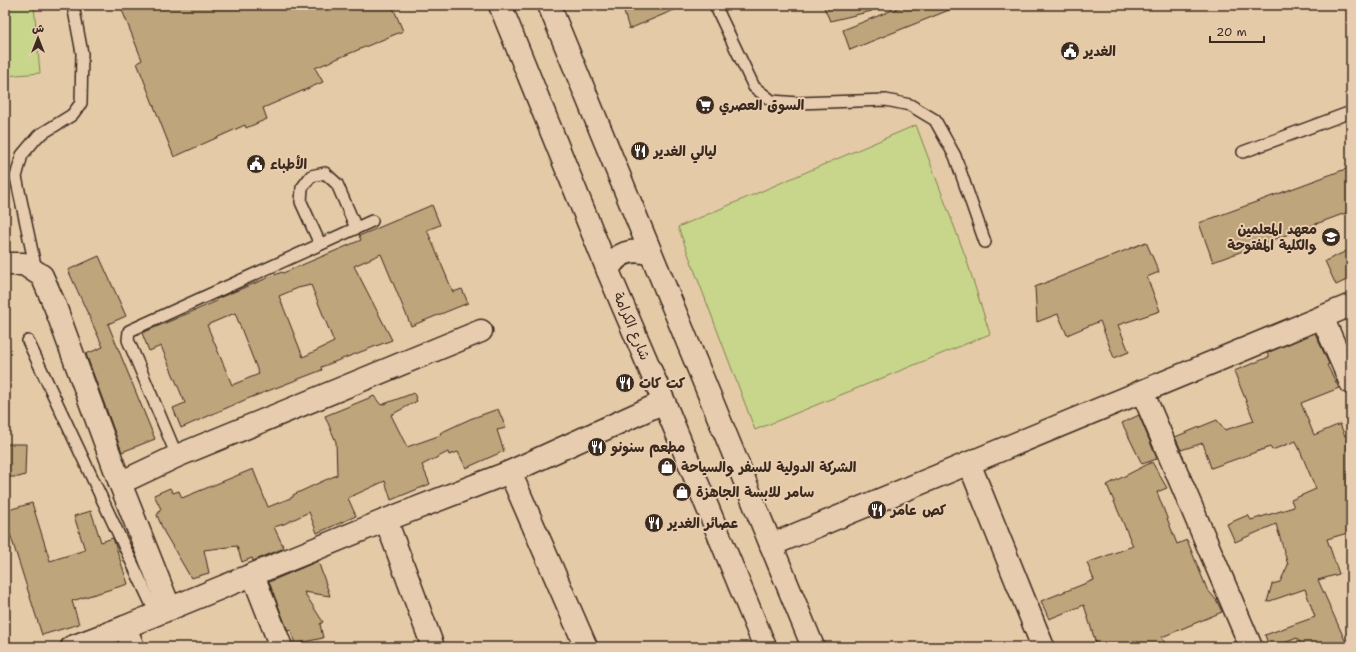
<svg xmlns="http://www.w3.org/2000/svg" width="1356" height="652" viewBox="0 0 1356 652" font-family="'Shantell Sans','Playpen Sans Arabic',sans-serif">
<style>
.green{fill:#c7d68a;stroke:#818054}
.building{fill:#bea57c;stroke:#3b2a1e;fill-rule:evenodd}
.lines{fill:none;stroke-linecap:round;stroke-linejoin:round}
.service-casing{stroke:#3b2a1e;stroke-width:14}
.minor-casing{stroke:#3b2a1e;stroke-width:25}
.primary-casing{stroke:#3b2a1e;stroke-width:25}
.service{stroke:#e7ccaf;stroke-width:11}
.minor{stroke:#e7ccaf;stroke-width:22}
.primary{stroke:#e7ccaf;stroke-width:22}
.labels{text-anchor:middle;stroke-width:4;stroke-linejoin:round;paint-order:stroke}
.poi-label{font-size:14px;font-weight:bold;fill:#3b2a1e;stroke:#e7ccaf;text-anchor:start}
.street-label{font-size:14px;fill:#3b2a1e;stroke:#e7ccaf}
</style>
<rect width="100%" height="100%" fill="#e5caa7"/>
<filter id="ink" filterUnits="userSpaceOnUse"><feTurbulence type="fractalNoise" baseFrequency=".025" numOctaves="2"/><feDisplacementMap in="SourceGraphic" scale="8" xChannelSelector="R" yChannelSelector="G"/><feConvolveMatrix kernelMatrix="1 2 1 2 8 2 1 2 1" color-interpolation-filters="sRGB"/></filter>
<g filter="url(#ink)">
<g class="green">
<polygon points="5,5 34,5 40,73 5,76"/>
<polygon points="916,125 966,258 990,334 755,430 678,227"/>
</g>
<g class="building">
<polygon points="120,5 392,5 403,31 315,68 323,82 263,108 267,119 246,128 245,125 174,157 137,63 142,60"/>
<polygon points="622,5 686,5 629,29"/>
<polygon points="823,5 871,5 872,11 830,21"/>
<polygon points="905,5 959,6 850,50 843,30"/>
<polygon points="1351,167 1351,211 1213,262 1199,223"/>
<path d="M432,205L440,225L427,230L453,292L462,289L468,303L411,326L381,254L354,266L392,340L321,367L322,370L247,399L181,428L173,408L185,403L161,346L149,351L142,333L217,301L216,299L226,295L282,272L283,273L361,240L359,236ZM311,285L334,342L303,357L279,296L298,288ZM235,313L259,374L232,385L207,325Z"/>
<polygon points="1146,242 1159,272 1147,277 1160,311 1118,325 1129,352 1114,358 1100,321 1067,335 1058,314 1037,322 1035,287"/>
<polygon points="1351,249 1351,278 1336,285 1325,261"/>
<polygon points="99,256 126,316 108,324 155,439 122,452 86,354 103,347 68,270"/>
<polygon points="1315,333 1329,364 1327,365 1339,388 1301,403 1314,435 1340,424 1345,436 1351,434 1351,532 1327,539 1339,574 1318,580 1348,647 1302,647 1297,638 1274,647 1269,647 1265,635 1315,617 1305,589 1267,602 1272,584 1280,582 1288,565 1276,524 1235,542 1227,524 1248,515 1251,520 1294,507 1291,500 1316,489 1296,441 1272,450 1270,447 1211,468 1203,443 1181,450 1175,437 1217,420 1225,430 1254,421 1234,371 1269,357 1267,353"/>
<polygon points="414,393 417,401 391,415 407,447 441,435 440,433 470,419 498,409 506,428 497,430 504,451 466,468 458,452 449,455 448,452 422,465 430,484 391,500 385,481 348,498 356,516 317,533 309,512 284,524 274,527 284,548 253,561 252,558 242,562 237,546 204,550 209,573 191,578 164,532 157,515 161,509 154,495 170,488 173,493 179,491 182,498 253,469 268,507 293,497 293,495 323,481 337,475 336,442 325,416 374,396 381,405"/>
<polygon points="1139,415 1157,459 1142,464 1122,423"/>
<polygon points="5,444 26,444 25,475 19,477 5,477"/>
<polygon points="1152,462 1167,488 1157,492 1177,544 1187,540 1207,589 1217,601 1222,612 1162,637 1167,647 1097,647 1084,605 1049,619 1041,601 1094,580 1087,563 1133,546 1107,485"/>
<polygon points="32,503 50,561 85,550 74,516 91,511 101,542 113,538 128,584 72,601 79,624 42,635 5,518 5,511"/>
<polygon points="318,561 330,596 304,592 323,622 320,624 323,638 295,644 291,630 288,631 269,582"/>
</g>
<g class="lines">
<defs>
<g id="service">
<polyline points="715,5 754,87 772,101 798,103 886,100 910,105 935,120 955,156 985,242"/>
<polyline points="1243,152 1351,112"/>
<polyline points="320,244 301,202 302,188 311,176 325,173 337,184 356,228"/>
<polyline points="36,270 16,177 22,155 38,136 72,115 81,103 82,53 73,5"/>
<polyline points="28,341 156,614"/>
<polyline points="177,456 128,340 129,331 372,221"/>
</g>
<g id="minor">
<polyline points="5,264 24,264 42,276 55,306 120,483 170,609"/>
<polyline points="1322,317 1351,383"/>
<polyline points="1142,391 1251,647"/>
<polyline points="969,463 1043,647"/>
<polyline points="510,472 586,647"/>
<polyline points="120,483 177,456 481,331"/>
<polyline points="386,520 433,647"/>
<polyline points="771,545 1351,305"/>
<polyline points="253,575 281,647"/>
<polyline points="125,627 133,647"/>
<polyline points="72,647 125,627 386,520 510,472 664,402"/>
</g>
<g id="primary">
<polyline points="500,5 611,278 664,402 765,647"/>
<polyline points="549,5 813,647"/>
<path d="M608,271C616,252 633,248 651,254"/>
</g>
</defs>
<use href="#service" class="service-casing"/>
<use href="#minor" class="minor-casing"/>
<use href="#primary" class="primary-casing"/>
<use href="#service" class="service"/>
<use href="#minor" class="minor"/>
<use href="#primary" class="primary"/>
</g>
</g>
<defs>
<symbol id="civic-disc" viewBox="-11 -11 22 22"><circle r="9.5" fill="#3b2a1e" stroke="#e7ccaf"/><path d="M-.6-6.5H3V-4.5H.6V-3L4-1V1h2V6H-6V1h2V-1L-.6-3ZM-1.2 2.5V6h2.4V2.5Z" fill="#fff"/></symbol>
<symbol id="supermarket-disc" viewBox="-11 -11 22 22"><circle r="9.5" fill="#3b2a1e" stroke="#e7ccaf"/><path d="M-6-5.5h2.5l.6 2H6L4.5 2H-2.5L-4.4-4H-6ZM-1.5 3.2a1.3 1.3 0 1 0 .1 0ZM3 3.2a1.3 1.3 0 1 0 .1 0Z" fill="#fff"/></symbol>
<symbol id="restaurant-disc" viewBox="-11 -11 22 22"><circle r="9.5" fill="#3b2a1e" stroke="#e7ccaf"/><path d="M-5-6h1v4h1v-4h1v4h1v-4h1v5L-1.5 .5V6h-2V.5L-5-1ZM5-6V6H3V1.5H1.5Q1.5-4 5-6Z" fill="#fff"/></symbol>
<symbol id="school-disc" viewBox="-11 -11 22 22"><circle r="9.5" fill="#3b2a1e" stroke="#e7ccaf"/><path d="M0-5L7-2L0 1L-7-2ZM-4 1L0 2.5L4 1V4Q0 6-4 4Z" fill="#fff"/></symbol>
<symbol id="shop-disc" viewBox="-11 -11 22 22"><circle r="9.5" fill="#3b2a1e" stroke="#e7ccaf"/><path d="M-5-2.5h2.3a2.7 3.5 0 0 1 5.4 0H5L5.5 6h-11ZM-1.5-2.5h3a1.5 2.3 0 0 0-3 0Z" fill="#fff"/></symbol>
</defs>
<g fill-rule="evenodd">
<use href="#civic-disc" x="1059" y="40" width="22" height="22"/>
<use href="#supermarket-disc" x="694" y="94" width="22" height="22"/>
<use href="#restaurant-disc" x="629" y="140" width="22" height="22"/>
<use href="#civic-disc" x="245" y="153" width="22" height="22"/>
<use href="#school-disc" x="1320" y="226" width="22" height="22"/>
<use href="#restaurant-disc" x="614" y="372" width="22" height="22"/>
<use href="#restaurant-disc" x="586" y="436" width="22" height="22"/>
<use href="#shop-disc" x="656" y="456" width="22" height="22"/>
<use href="#shop-disc" x="671" y="481" width="22" height="22"/>
<use href="#restaurant-disc" x="866" y="499" width="22" height="22"/>
<use href="#restaurant-disc" x="643" y="512" width="22" height="22"/>
</g>
<g class="labels">
<g class="poi-label">
<text x="1084" y="56">الغدير</text>
<text x="719" y="110">السوق العصري</text>
<text x="654" y="156">ليالي الغدير</text>
<text x="270" y="169">الأطباء</text>
<text x="1317" y="234" text-anchor="end">معهد المعلمين<tspan x="1317" dy="16">والكلية المفتوحة</tspan></text>
<text x="639" y="388">كت كات</text>
<text x="611" y="452">مطعم سنونو</text>
<text x="681" y="472">الشركة الدولية للسفر والسياحة</text>
<text x="696" y="497">سامر للابسة الجاهزة</text>
<text x="891" y="515">كص عامر</text>
<text x="668" y="528">عصائر الغدير</text>
</g>
<g class="street-label">
<text transform="translate(632 326) rotate(67)" y="5">شارع الكرامة</text>
</g>
</g>
<rect width="1356" height="652" fill="none" stroke="#e7ccaf" stroke-width="20"/>
<rect x="10" y="10" width="1336" height="632" fill="none" stroke="#3b2a1e" stroke-width="1.5" filter="url(#ink)"/>
<g transform="translate(38 38)" stroke="#e7ccaf" stroke-width="3" paint-order="stroke">
<path d="M0-3L7 15L0 10L-7 15Z" fill="#3b2a1e"/>
<text y="-6" font-size="11" font-weight="bold" text-anchor="middle" fill="#3b2a1e">ش</text>
</g>
<path d="M1210 36v6h54v-6" fill="none" stroke="#3b2a1e" stroke-width="2"/>
<text x="1216" y="36" font-size="12" fill="#3b2a1e" stroke="#e7ccaf" stroke-width="3" paint-order="stroke">20 m</text>
</svg>
